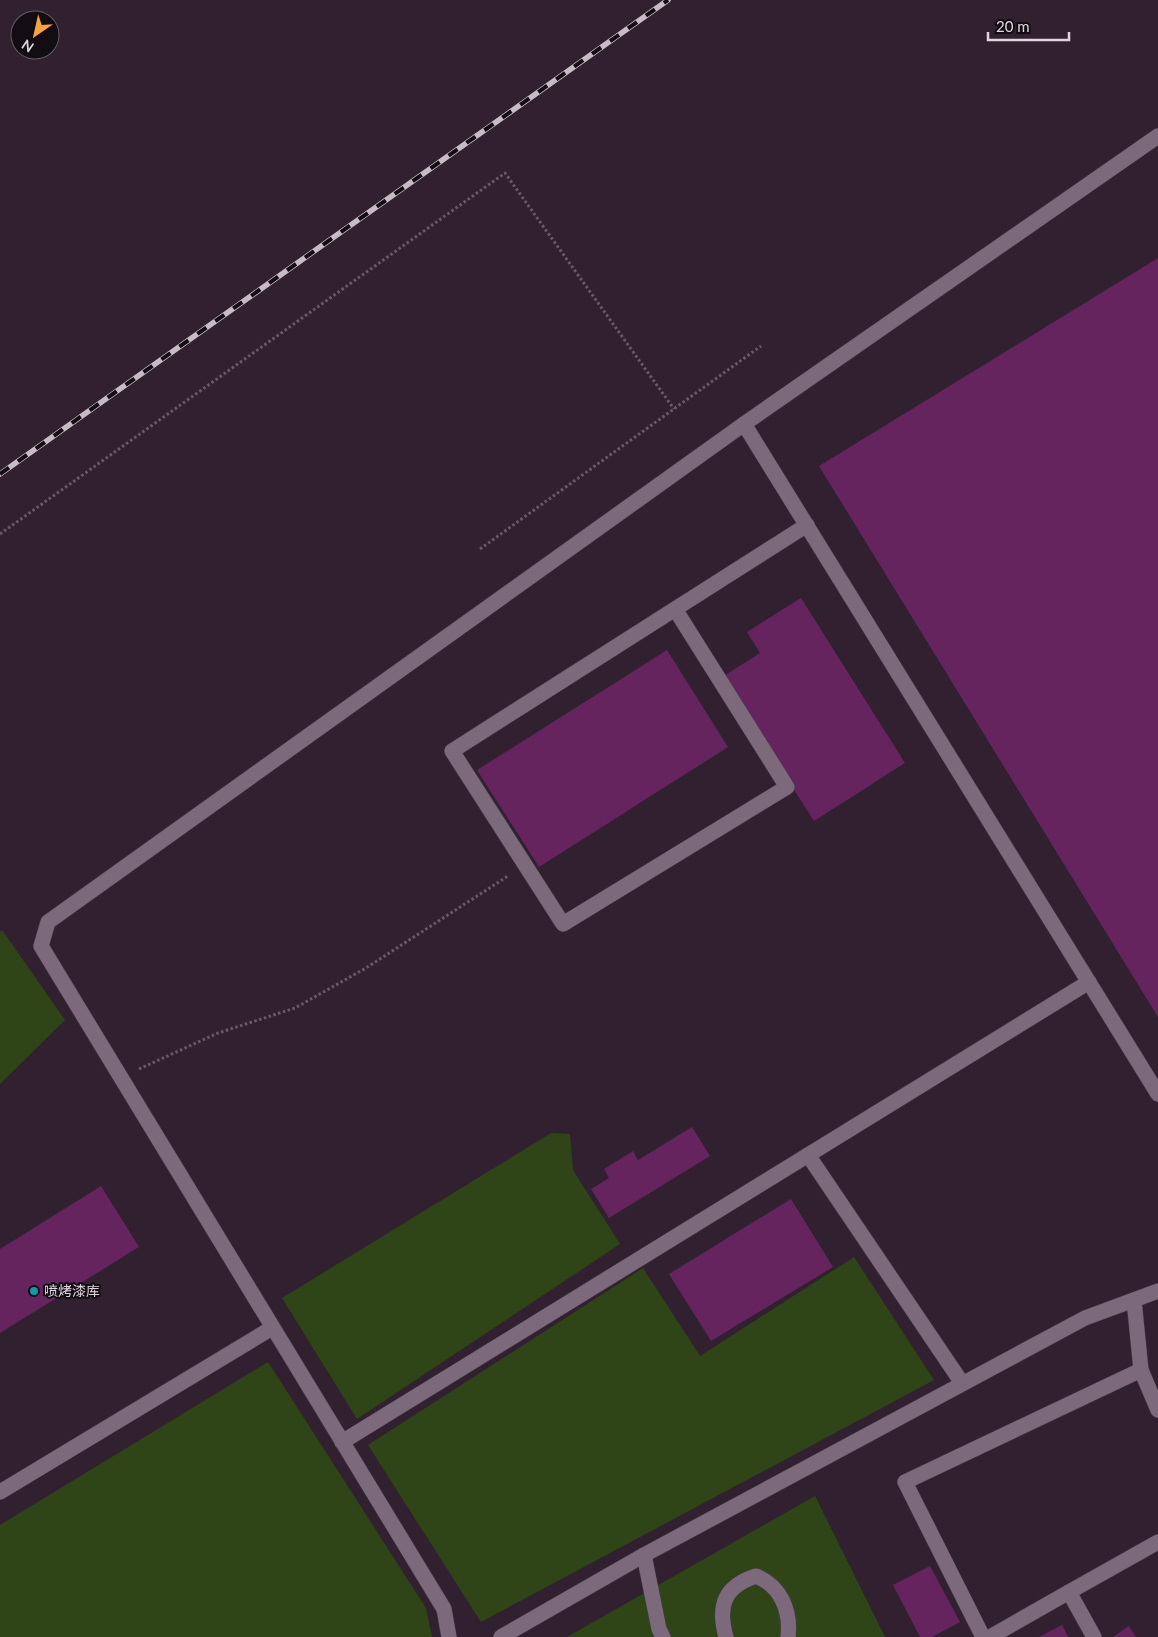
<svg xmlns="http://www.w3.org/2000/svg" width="1158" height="1637" viewBox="0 0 1158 1637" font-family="Lato,'Noto Sans SC',sans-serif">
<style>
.green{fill:#304517}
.building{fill:#65245e}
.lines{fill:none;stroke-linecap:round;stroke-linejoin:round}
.minor-casing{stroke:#4b3e4c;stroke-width:16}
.path{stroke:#685a68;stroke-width:3;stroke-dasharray:2.5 2.5;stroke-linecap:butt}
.minor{stroke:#7c697c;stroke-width:15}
.rail-casing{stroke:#c7bbc6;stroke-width:5.5}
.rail{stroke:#130c13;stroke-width:4;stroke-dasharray:11;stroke-linecap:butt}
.culture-dot{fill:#0f9aa8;stroke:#130c13;stroke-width:2}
.labels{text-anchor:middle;stroke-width:4;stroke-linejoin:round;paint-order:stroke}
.poi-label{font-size:14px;fill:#e0d5df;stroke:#130c13;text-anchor:start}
</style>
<rect width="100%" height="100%" fill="#302030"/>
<g class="green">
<polygon points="2,930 65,1020 0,1084 0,932"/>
<polygon points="551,1133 570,1134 573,1170 620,1244 357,1419 282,1298"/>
<polygon points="854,1257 934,1380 481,1622 368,1445 643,1268 700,1356"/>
<polygon points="268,1362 426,1608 432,1637 0,1637 0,1525"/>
<polygon points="815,1496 885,1637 567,1637"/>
</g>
<g class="building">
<polygon points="1158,258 1158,1017 819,466"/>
<polygon points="801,598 905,763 814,821 722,677 760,653 747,632"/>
<polygon points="667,650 728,747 539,867 477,770"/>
<polygon points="692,1127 710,1156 609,1218 591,1189 609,1178 604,1169 633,1151 638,1160"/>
<polygon points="101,1186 139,1247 0,1333 0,1249"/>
<polygon points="791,1199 833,1267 711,1341 669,1274"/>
<polygon points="930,1566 960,1622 932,1637 920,1637 893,1585"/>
<polygon points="1062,1625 1068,1637 1039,1637"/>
<polygon points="1129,1626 1136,1637 1113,1637"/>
</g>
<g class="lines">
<defs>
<g id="minor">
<polyline points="744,424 1158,1094"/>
<polyline points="675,609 787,787 563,924 452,751 807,525"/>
<polyline points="808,1155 962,1383"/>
<polyline points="1134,1300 1141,1370 1158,1410"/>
<polyline points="342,1442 1089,982"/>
<polyline points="0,1492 272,1328"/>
<polyline points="644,1555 659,1629 663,1637"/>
<polyline points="1069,1592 1158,1542"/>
<polyline points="449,1637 444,1609 41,946 48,922 744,424 1158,136"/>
<polyline points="501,1637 644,1555 1085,1318 1158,1291"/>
<path d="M726,1637C717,1605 725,1586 756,1576C781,1586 791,1611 788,1637"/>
<polyline points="983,1637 905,1482 1141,1370"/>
<polyline points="990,1637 1069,1592 1094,1637"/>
</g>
</defs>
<use href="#minor" class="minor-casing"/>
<g class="path">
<polyline points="0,534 505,173 674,409"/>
<polyline points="480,549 761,346"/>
<polyline points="139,1069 218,1033 295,1008 366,968 508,876"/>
</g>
<use href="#minor" class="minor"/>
<defs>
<polyline id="rail" points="0,474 668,0"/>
</defs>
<use href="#rail" class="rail-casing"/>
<use href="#rail" class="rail"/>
</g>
<circle class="culture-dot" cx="34" cy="1291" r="5"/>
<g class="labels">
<g class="poi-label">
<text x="44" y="1296">喷烤漆库</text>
</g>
</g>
<g transform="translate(35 35) rotate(214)"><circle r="24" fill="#130c13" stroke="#655c65"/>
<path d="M0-4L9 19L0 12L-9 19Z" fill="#f2a541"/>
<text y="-8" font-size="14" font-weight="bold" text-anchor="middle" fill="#e0d5df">N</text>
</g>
<path d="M988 32v8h81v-8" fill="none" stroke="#e0d5df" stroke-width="2.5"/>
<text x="996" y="32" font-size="15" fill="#e0d5df" stroke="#130c13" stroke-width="4" paint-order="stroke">20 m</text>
</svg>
